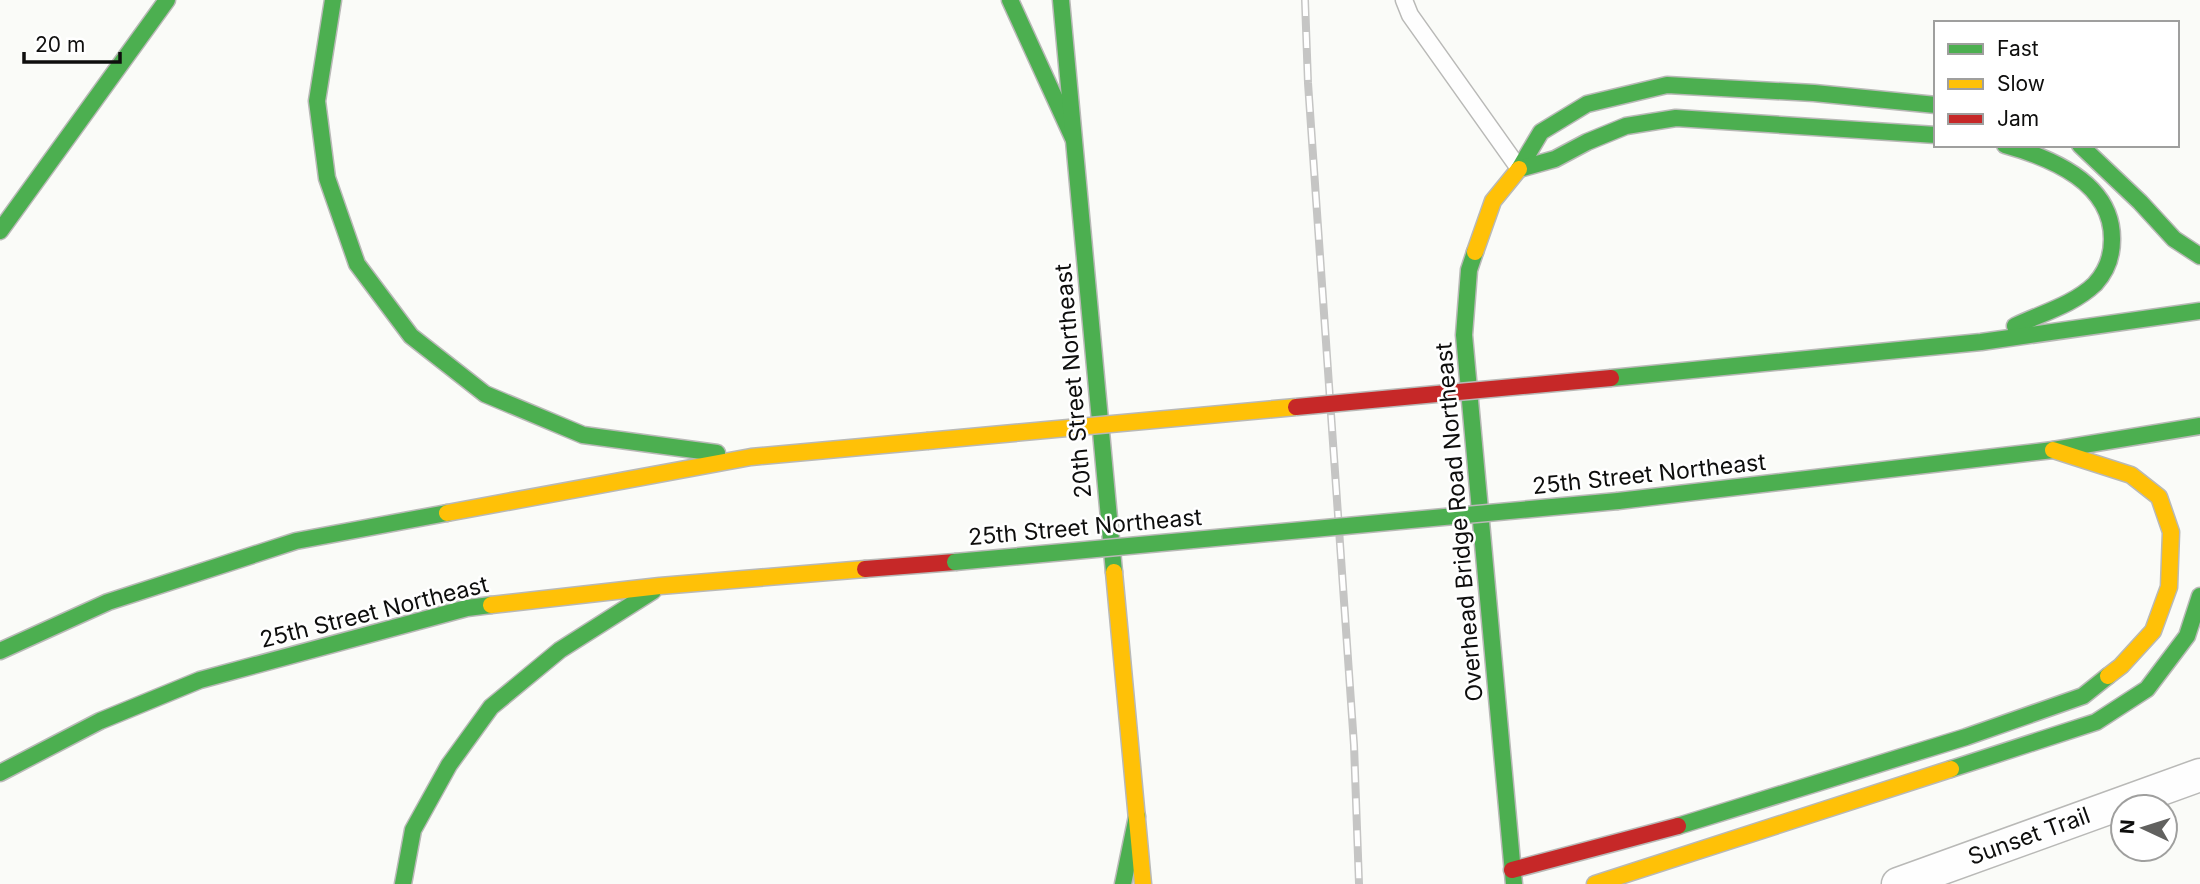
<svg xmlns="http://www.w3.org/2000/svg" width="2200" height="884" viewBox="0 0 2200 884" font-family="Inter,sans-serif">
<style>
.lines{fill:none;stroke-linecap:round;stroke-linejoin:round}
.lane-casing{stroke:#b9b9b7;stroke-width:19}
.street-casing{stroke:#b9b9b7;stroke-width:35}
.fast-casing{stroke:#b9b9b7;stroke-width:19}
.slow-casing{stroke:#b9b9b7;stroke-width:19}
.jam-casing{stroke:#b9b9b7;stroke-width:19}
.lane{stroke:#fefefe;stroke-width:16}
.street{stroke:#fefefe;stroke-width:32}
.fast{stroke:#4caf50;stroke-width:16}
.slow{stroke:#ffc107;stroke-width:16}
.jam{stroke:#c62828;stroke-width:16}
.rail-casing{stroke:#c5c5c4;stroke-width:8}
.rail{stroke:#fff;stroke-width:5;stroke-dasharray:16;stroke-linecap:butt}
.fast-bridge-casing{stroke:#b9b9b7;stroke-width:19;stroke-linecap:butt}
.slow-bridge-casing{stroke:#b9b9b7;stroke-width:19;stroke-linecap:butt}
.jam-bridge-casing{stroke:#b9b9b7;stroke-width:19;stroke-linecap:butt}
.fast-bridge{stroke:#4caf50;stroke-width:16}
.slow-bridge{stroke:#ffc107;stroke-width:16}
.jam-bridge{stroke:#c62828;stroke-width:16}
.labels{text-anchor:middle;stroke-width:5;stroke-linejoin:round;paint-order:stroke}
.street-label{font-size:23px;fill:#0e0e0d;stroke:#fff}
</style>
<rect width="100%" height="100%" fill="#fafbf8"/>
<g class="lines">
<defs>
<polyline id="lane" points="1404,0 1410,15 1518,167"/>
<polyline id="street" points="1898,884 2200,775"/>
<g id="fast">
<polyline points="333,0 317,101 327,178 357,264 411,336 485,394 583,435 717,453"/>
<polyline points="1010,0 1073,138"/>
<polyline points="1061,0 1114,572"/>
<path d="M2005,145C2052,158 2113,183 2112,240C2112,256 2106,272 2095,284C2073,305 2042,313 2015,326"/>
<polyline points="2080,145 2140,202 2174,239 2200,256"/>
<polyline points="1519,169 1541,132 1587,104 1667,85 1814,93 1936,105"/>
<polyline points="1519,169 1555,159 1587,142 1626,126 1676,118 1936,135"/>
<polyline points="0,231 167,0"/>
<polyline points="1475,252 1469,270 1464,335 1514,884"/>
<polyline points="1611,378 1981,342 2200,311"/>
<polyline points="1618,501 2053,450 2200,426"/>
<polyline points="0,651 108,602 296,541 447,513"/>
<polyline points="1951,769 2096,722 2147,689 2187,636 2200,596"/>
<polyline points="0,773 100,721 200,680 467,608 491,605"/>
<polyline points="1678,826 1966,737 2083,696 2108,676"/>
<polyline points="403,884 413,830 449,765 491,707 560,650 653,591"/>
<polyline points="1123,884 1137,816"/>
</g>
<g id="slow">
<polyline points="1475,252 1493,201 1519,169"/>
<polyline points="2053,450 2131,475 2159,497 2171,532 2169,587 2153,631 2121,666 2108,676"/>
<polyline points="447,513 751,457 927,441"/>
<polyline points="1114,572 1143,884"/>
<polyline points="491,605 660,586 865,569"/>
<polyline points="1595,884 1951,769"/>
</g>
<g id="jam">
<polyline points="865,569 955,562"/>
<polyline points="1512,870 1678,826"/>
</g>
</defs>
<use href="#lane" class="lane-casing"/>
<use href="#street" class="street-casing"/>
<use href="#fast" class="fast-casing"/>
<use href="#slow" class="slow-casing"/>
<use href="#jam" class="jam-casing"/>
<use href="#lane" class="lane"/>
<use href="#street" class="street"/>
<use href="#fast" class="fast"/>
<use href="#slow" class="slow"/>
<use href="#jam" class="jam"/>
<defs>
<polyline id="rail" points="1305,0 1308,83 1354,745 1359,884"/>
</defs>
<use href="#rail" class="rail-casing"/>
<use href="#rail" class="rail"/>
<defs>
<polyline id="fast-bridge" points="955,562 1618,501"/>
<polyline id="slow-bridge" points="927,441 1296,407"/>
<polyline id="jam-bridge" points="1296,407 1611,378"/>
</defs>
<use href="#fast-bridge" class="fast-bridge-casing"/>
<use href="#slow-bridge" class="slow-bridge-casing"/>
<use href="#jam-bridge" class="jam-bridge-casing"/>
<use href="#fast-bridge" class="fast-bridge"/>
<use href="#slow-bridge" class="slow-bridge"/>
<use href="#jam-bridge" class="jam-bridge"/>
</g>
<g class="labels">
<g class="street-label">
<text transform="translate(1073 381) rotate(-95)" y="8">20th Street Northeast</text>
<text transform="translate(1649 474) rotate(-6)" y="8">25th Street Northeast</text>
<text transform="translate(1459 522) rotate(-95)" y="8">Overhead Bridge Road Northeast</text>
<text transform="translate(1085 527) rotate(-5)" y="8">25th Street Northeast</text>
<text transform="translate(374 612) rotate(-14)" y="8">25th Street Northeast</text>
<text transform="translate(2029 836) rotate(-20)" y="8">Sunset Trail</text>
</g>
</g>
<rect x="1934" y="21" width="245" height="126" fill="#ffffff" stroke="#9f9f9e" stroke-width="2"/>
<rect x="1948" y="44" width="35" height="10" fill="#4caf50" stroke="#9f9f9e" stroke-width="2"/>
<text x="1997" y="56" font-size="21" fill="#0e0e0d">Fast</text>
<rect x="1948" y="79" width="35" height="10" fill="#ffc107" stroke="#9f9f9e" stroke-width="2"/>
<text x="1997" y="91" font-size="21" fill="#0e0e0d">Slow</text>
<rect x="1948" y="114" width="35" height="10" fill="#c62828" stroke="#9f9f9e" stroke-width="2"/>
<text x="1997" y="126" font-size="21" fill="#0e0e0d">Jam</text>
<g transform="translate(2144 828) rotate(274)"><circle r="33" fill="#ffffff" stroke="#9f9f9e" stroke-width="2"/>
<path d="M0-5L12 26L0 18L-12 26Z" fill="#61615f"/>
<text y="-10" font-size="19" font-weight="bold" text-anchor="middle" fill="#0e0e0d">N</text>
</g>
<path d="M24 52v10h96v-10" fill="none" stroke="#0e0e0d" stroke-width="3.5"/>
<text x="35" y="52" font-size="21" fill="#0e0e0d" stroke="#ffffff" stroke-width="5" paint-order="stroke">20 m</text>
</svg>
